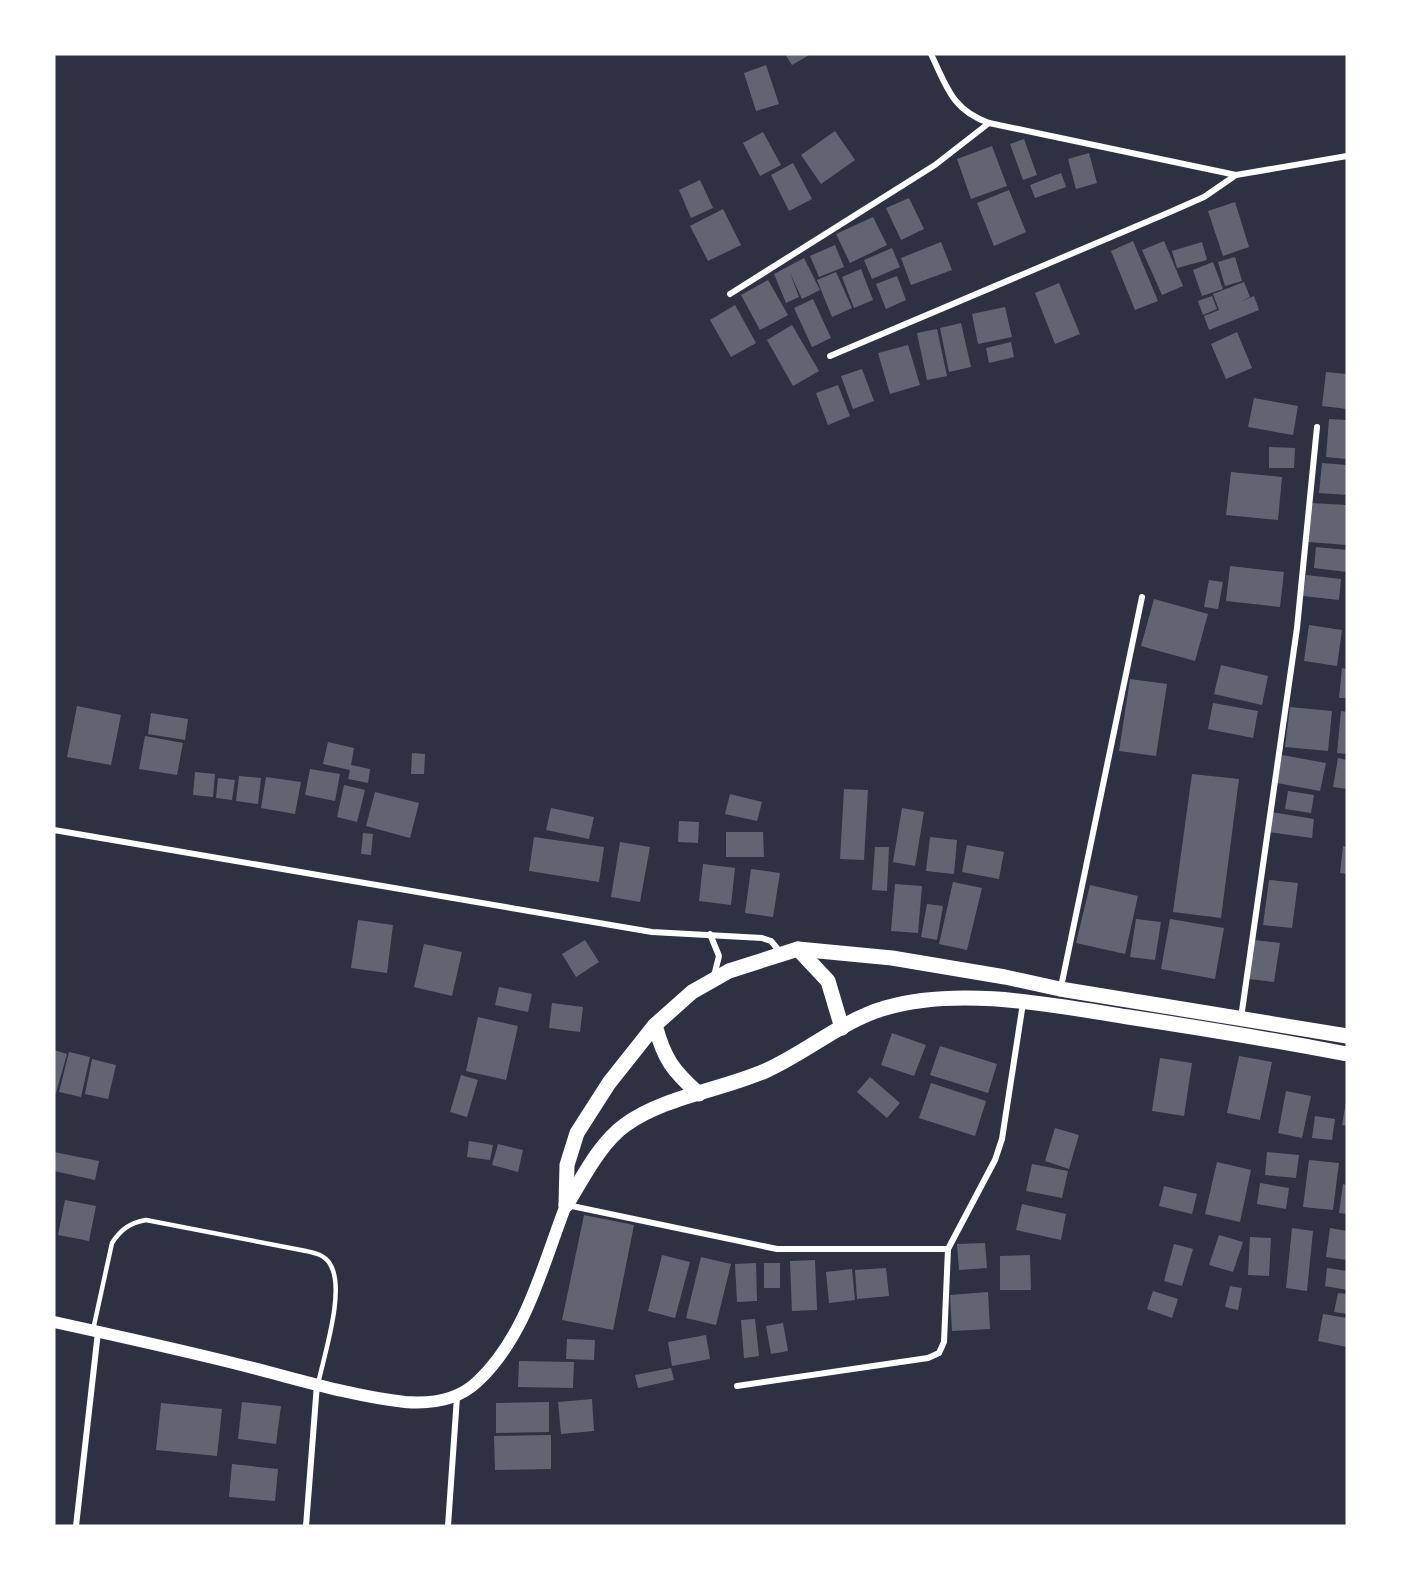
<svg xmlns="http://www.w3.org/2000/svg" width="1401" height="1580" viewBox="0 0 1401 1580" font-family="Helvetica,sans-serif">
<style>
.building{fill:#626471}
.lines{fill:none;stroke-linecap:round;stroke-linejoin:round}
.service{stroke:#fff;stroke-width:4.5}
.minor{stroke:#fff;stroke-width:6}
.secondary{stroke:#fff;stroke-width:12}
.primary{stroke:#fff;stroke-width:15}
</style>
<rect width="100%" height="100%" fill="#2d3142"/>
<g class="building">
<polygon points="785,54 811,54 792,65"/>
<polygon points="766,65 779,104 756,111 744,73"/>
<polygon points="835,131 855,160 821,184 801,155"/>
<polygon points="763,132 781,165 760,176 743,143"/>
<polygon points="1024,139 1037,175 1023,180 1010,144"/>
<polygon points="992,146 1007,186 971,199 957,159"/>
<polygon points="1089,153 1097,183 1076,189 1068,159"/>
<polygon points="793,163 812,199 789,211 771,175"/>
<polygon points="1061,173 1066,187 1035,198 1030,185"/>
<polygon points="700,180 713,208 691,218 679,190"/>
<polygon points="1009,190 1026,232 994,246 977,203"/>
<polygon points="909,198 924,229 901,240 886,208"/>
<polygon points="1235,202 1249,247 1223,256 1208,211"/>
<polygon points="723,209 741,245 708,261 690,226"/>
<polygon points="873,217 887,245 850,263 836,234"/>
<polygon points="1133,241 1158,301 1135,310 1111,251"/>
<polygon points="1164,241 1183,286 1162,295 1142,250"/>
<polygon points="941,242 952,270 911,285 901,258"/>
<polygon points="1202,242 1207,260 1177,268 1172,251"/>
<polygon points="835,245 844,267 819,277 810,256"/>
<polygon points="892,248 900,267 872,279 864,260"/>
<polygon points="1235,257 1242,281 1225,286 1218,262"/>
<polygon points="804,258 820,290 802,299 790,273 799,297 786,303 774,274"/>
<polygon points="1213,262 1223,289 1202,296 1193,270"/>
<polygon points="861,269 873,300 854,308 842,277"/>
<polygon points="836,272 852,308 832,317 817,280"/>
<polygon points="897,276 906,300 886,309 876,284"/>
<polygon points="768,280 788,315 760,330 741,295"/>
<polygon points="1244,282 1250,297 1240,302 1254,296 1259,310 1209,330 1204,316 1219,310 1213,294"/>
<polygon points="1059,283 1080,334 1055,344 1035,293"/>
<polygon points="1212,296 1217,309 1203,315 1198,301"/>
<polygon points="813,299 831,338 812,347 794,308"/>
<polygon points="735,305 756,343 731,357 710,320"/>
<polygon points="1005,307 1012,337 978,344 972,314"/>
<polygon points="961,323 971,367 949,372 940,328"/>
<polygon points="792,325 819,371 793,386 767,340"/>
<polygon points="937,329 947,376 927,380 917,333"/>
<polygon points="1237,332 1252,368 1226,379 1211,344"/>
<polygon points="1011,342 1014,357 989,363 986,348"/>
<polygon points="908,345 920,385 890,394 878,353"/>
<polygon points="862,369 874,401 853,409 841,376"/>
<polygon points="1326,372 1347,374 1347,409 1322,406"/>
<polygon points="838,385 850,416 828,425 816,393"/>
<polygon points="1254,398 1298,406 1293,435 1248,427"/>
<polygon points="1329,419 1347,420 1347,459 1326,457"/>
<polygon points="1269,447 1295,448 1294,468 1269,468"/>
<polygon points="1322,463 1347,465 1347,495 1319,493"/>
<polygon points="1231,472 1282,477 1278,520 1226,515"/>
<polygon points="1311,503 1347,505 1347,545 1308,542"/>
<polygon points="1316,547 1347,550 1347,572 1314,568"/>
<polygon points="1230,566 1284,572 1280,607 1226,601"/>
<polygon points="1306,575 1341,579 1339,600 1303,596"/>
<polygon points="1209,580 1223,582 1218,609 1204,607"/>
<polygon points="1154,599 1208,614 1195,661 1141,646"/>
<polygon points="1309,625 1342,630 1337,666 1304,661"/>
<polygon points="1221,665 1268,676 1262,705 1214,694"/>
<polygon points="1342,668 1347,669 1347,698 1339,698"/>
<polygon points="1130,679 1167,684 1156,756 1119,751"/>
<polygon points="1213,703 1258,711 1253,738 1208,729"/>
<polygon points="77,706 121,715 111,765 67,757"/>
<polygon points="1290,707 1332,711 1328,751 1285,747"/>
<polygon points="1341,711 1347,712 1347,754 1337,753"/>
<polygon points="151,713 188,719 185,740 148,734"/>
<polygon points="145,736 183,743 177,775 139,769"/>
<polygon points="328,742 354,748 351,765 370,769 368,783 348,779 350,770 323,764"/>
<polygon points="412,753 425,754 424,774 411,774"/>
<polygon points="1282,755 1326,763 1320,791 1277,783"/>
<polygon points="1338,758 1347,760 1347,789 1333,787"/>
<polygon points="310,769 340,774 335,801 305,795"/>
<polygon points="195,772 215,774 213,797 193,795"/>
<polygon points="1192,774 1239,779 1221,918 1173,912"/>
<polygon points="239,776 261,778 258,804 236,801"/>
<polygon points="266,777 301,782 295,814 261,808"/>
<polygon points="218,778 235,780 232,800 216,798"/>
<polygon points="344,785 365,790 357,822 337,817"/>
<polygon points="844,789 868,790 864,860 840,859"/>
<polygon points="1288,791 1314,795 1311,813 1285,809"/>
<polygon points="375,792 419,803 410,838 366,826"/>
<polygon points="730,794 762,802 757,821 725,814"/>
<polygon points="551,808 594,817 589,839 546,830"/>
<polygon points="902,808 924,812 915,866 893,862"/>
<polygon points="1271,812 1314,819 1312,838 1268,832"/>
<polygon points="679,821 699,822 698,843 678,842"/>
<polygon points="726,832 763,832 764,857 726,857"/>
<polygon points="363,833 373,834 371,855 361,854"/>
<polygon points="534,837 604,847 599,882 529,871"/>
<polygon points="930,837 957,840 954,874 926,871"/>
<polygon points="620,842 650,847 640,902 611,897"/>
<polygon points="967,845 1004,852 999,879 962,872"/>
<polygon points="1343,846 1347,847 1347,874 1340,873"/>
<polygon points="875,847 889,847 887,891 872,890"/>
<polygon points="703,864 735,868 731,905 699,901"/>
<polygon points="751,869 780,873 773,917 745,913"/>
<polygon points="1269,880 1298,883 1292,928 1263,925"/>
<polygon points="953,882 982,888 967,950 939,944"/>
<polygon points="895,884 922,886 918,933 891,931"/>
<polygon points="1090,885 1138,896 1125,954 1076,943"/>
<polygon points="927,904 943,906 937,940 921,937"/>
<polygon points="1136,919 1161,922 1155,960 1130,957"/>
<polygon points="1170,919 1224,928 1215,979 1161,969"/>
<polygon points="358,920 393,925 387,973 351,968"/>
<polygon points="585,940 599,962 576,977 562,954"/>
<polygon points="1254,940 1280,943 1274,982 1249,979"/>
<polygon points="424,944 462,952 452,996 414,987"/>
<polygon points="499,987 532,994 528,1012 495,1005"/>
<polygon points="552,1003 583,1007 580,1032 549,1028"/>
<polygon points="478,1017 518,1026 506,1080 466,1071"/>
<polygon points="892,1033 926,1045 914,1076 881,1065"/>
<polygon points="940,1046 997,1064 988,1093 930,1075"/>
<polygon points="54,1050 67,1054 56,1093 54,1092"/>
<polygon points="69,1052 90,1057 81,1097 59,1092"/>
<polygon points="1239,1056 1272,1062 1260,1120 1227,1113"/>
<polygon points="1160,1058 1192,1063 1184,1116 1152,1111"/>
<polygon points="92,1059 116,1065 108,1099 85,1094"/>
<polygon points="461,1075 478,1080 467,1117 450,1112"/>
<polygon points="870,1077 900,1103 887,1118 857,1092"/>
<polygon points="931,1083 986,1101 975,1136 919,1118"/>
<polygon points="1286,1091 1311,1096 1302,1138 1278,1133"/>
<polygon points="1346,1102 1347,1102 1347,1126 1342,1125"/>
<polygon points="1315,1116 1335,1119 1332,1140 1312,1138"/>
<polygon points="1055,1128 1079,1135 1069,1169 1045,1161"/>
<polygon points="469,1141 493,1145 490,1160 467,1157"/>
<polygon points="498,1144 523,1150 518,1172 492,1165"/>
<polygon points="54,1152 99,1161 95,1180 54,1171"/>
<polygon points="1267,1152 1299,1155 1296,1178 1265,1175"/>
<polygon points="1309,1160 1339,1163 1333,1210 1303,1207"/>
<polygon points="1217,1162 1251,1170 1240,1222 1205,1214"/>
<polygon points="1032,1164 1068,1171 1062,1198 1026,1191"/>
<polygon points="1260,1183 1289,1188 1286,1209 1257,1204"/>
<polygon points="1343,1184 1347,1185 1347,1214 1339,1213"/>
<polygon points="1164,1186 1197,1194 1192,1214 1159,1206"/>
<polygon points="65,1200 96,1206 89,1241 58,1235"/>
<polygon points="1022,1204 1066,1214 1061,1240 1016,1230"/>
<polygon points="584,1215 634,1225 613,1330 562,1320"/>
<polygon points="1292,1228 1313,1231 1307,1291 1286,1288"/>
<polygon points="1330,1228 1347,1231 1347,1260 1326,1257"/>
<polygon points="1219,1235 1243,1242 1233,1272 1209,1265"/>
<polygon points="1250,1237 1271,1238 1269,1276 1248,1275"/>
<polygon points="985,1243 987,1268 959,1270 957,1244"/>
<polygon points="1174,1244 1193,1249 1182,1286 1164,1281"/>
<polygon points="662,1255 690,1262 675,1318 648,1311"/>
<polygon points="1030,1255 1031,1290 1000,1290 1000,1256"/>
<polygon points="701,1257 731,1264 716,1325 686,1318"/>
<polygon points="815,1260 817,1310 792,1311 790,1261"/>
<polygon points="756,1263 757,1301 737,1302 735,1264"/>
<rect x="764" y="1263" width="16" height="25"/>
<polygon points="886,1268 889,1296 857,1299 855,1270"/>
<polygon points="1327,1268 1347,1271 1347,1290 1325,1286"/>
<polygon points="852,1269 855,1300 829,1303 826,1272"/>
<polygon points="1230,1286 1242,1288 1238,1310 1225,1307"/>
<polygon points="1153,1291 1178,1299 1172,1318 1147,1309"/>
<polygon points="988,1292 990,1329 952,1331 950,1295"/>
<polygon points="1338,1293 1347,1294 1347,1314 1334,1312"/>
<polygon points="1323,1314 1347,1318 1347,1347 1318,1341"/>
<polygon points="755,1319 759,1356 744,1358 741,1320"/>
<polygon points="783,1323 788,1351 771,1354 766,1326"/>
<polygon points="706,1335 710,1359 672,1366 668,1342"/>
<polygon points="567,1339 595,1340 594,1360 566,1359"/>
<polygon points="519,1361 574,1362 573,1388 518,1387"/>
<polygon points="671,1368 674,1380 638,1388 635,1375"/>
<polygon points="592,1399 594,1431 561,1434 558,1402"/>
<polygon points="242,1402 281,1406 276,1444 238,1439"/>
<polygon points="549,1402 549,1432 496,1433 496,1403"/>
<polygon points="161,1403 222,1409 217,1456 156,1450"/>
<polygon points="551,1435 551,1469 495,1470 494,1436"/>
<polygon points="232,1464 278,1469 275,1501 229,1497"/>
</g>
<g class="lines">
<path class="service" d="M93,1330L112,1243C121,1229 130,1223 146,1220L306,1251C315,1253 325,1255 330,1264C346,1289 324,1355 318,1384"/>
<g class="minor">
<path d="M931,54C947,87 952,110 989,123L1236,175"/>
<polyline points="730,294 935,165 989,123"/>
<polyline points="830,356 1170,212 1204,197 1236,175 1347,156"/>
<polyline points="54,830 652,932 762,938 771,941 781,953"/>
<polyline points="710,934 719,956 714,976"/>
<polyline points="1061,987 1142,597"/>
<polyline points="1241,1018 1297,628 1317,427"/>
<polyline points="567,1205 777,1249 948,1249 944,1342 939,1353 928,1358 737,1386"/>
<polyline points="948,1249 995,1160 1002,1139 1023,1003"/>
<polyline points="76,1526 98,1332"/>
<polyline points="306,1526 317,1384"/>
<polyline points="448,1526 457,1397"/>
</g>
<path class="secondary" d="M54,1322C118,1336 182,1350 245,1366C297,1379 351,1396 405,1402C430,1404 458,1400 477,1382C526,1337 543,1264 566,1205"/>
<g class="primary">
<polyline points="798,949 828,981 842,1028"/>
<path d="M655,1025C664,1059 673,1071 699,1094"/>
<polyline points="566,1205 567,1165 577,1133 609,1083 655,1025 692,992 729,971 798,949 892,958 1005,977 1060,989 1347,1036"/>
<path d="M566,1205C583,1178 599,1144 625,1125C666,1096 719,1091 765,1071C806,1053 841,1021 885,1008C960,986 1052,1005 1128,1017C1201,1028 1274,1040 1347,1054"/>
</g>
</g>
<rect width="1401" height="1580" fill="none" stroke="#ffffff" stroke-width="111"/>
</svg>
